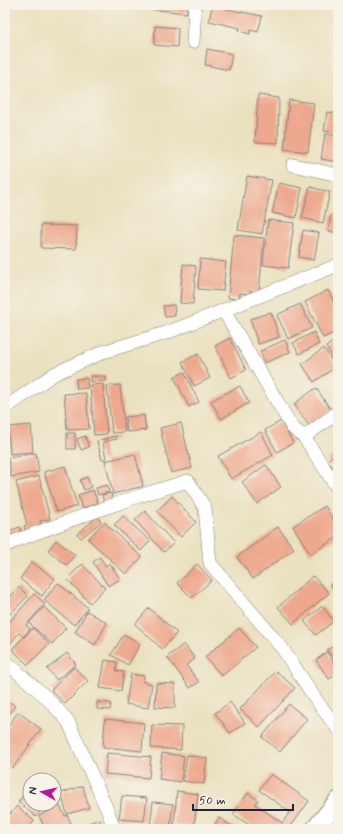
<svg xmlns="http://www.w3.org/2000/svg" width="343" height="834" viewBox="0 0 343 834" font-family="Mynerve,sans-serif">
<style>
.building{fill:#eea88d}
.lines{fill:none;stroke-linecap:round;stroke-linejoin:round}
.street-casing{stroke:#86827d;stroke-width:14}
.secondary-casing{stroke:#86827d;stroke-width:20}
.street{stroke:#fff;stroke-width:13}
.secondary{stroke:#fff;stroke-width:18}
</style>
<rect width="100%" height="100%" fill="#f7f3e8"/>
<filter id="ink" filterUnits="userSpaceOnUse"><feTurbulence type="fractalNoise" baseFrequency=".025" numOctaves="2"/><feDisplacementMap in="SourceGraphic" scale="8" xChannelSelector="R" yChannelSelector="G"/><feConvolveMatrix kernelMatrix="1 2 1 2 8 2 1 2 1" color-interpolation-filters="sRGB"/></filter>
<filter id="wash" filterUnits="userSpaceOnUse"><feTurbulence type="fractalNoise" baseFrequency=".012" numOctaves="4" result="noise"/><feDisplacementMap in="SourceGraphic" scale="16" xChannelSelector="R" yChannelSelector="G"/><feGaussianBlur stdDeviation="0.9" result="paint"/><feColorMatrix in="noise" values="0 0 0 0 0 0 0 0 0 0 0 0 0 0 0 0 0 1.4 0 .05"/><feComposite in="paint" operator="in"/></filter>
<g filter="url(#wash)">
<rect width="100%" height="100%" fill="#eae1bf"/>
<g id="blocks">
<g class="building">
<polygon points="138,5 187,5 187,13 137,8"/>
<polygon points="212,6 262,16 258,32 250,30 250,34 239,31 240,28 209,21"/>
<polygon points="155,26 178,28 177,47 154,45"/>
<polygon points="207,49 232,54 229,70 205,65"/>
<polygon points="258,95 279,98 278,143 255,142"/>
<polygon points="289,100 314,103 308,152 284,149"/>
<polygon points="327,112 338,114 335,133 324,131"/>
<polygon points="325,134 338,136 338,162 321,159"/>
<polygon points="247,176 272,180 262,234 238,230"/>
<polygon points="279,183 302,188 296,218 272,213"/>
<polygon points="310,187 330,192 323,223 302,218"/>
<polygon points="331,215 338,217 338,233 328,231"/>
<polygon points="268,220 294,223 288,268 263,265"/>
<polygon points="41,225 77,226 76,249 41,248"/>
<polygon points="303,230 319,233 314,260 299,257"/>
<polygon points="234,235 264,238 259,292 250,291 249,294 240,293 239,299 228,298"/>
<polygon points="200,259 226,262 223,291 198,289"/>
<polygon points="183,264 196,266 193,304 180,303"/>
<polygon points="328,290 338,311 338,331 323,338 305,302"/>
<polygon points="300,304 312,328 288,339 277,315"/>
<polygon points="174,305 175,316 165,317 163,306"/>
<polygon points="271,312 279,337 258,344 250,319"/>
<polygon points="314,332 319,344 299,354 293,343"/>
<polygon points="230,338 246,370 231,378 215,346"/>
<polygon points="338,338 338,365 326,347"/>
<polygon points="285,340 290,352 265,363 260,351"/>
<polygon points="324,348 336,367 314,382 302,364"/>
<polygon points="198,354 210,378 194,386 182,362"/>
<polygon points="184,372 199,402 189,407 174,377"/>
<polygon points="90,376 106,376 106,381 90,382"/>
<polygon points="87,378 88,388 77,389 76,379"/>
<polygon points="103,384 107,434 94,435 90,385"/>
<polygon points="120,385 125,432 112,433 107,386"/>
<polygon points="240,386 249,403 221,419 211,401"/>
<polygon points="316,388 331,410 309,426 294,404"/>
<polygon points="86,393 89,429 67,430 64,394"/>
<polygon points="144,415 146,430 127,432 125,417"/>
<polygon points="281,421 293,443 277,452 265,430"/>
<polygon points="181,423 192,468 171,473 160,428"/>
<polygon points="31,425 33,452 10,454 8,427"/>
<polygon points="261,432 273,455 231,479 218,456"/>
<rect x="67" y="433" width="8" height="16"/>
<polygon points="85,436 89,447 81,450 77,439"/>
<polygon points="116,436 117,439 103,442 106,459 102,460 97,441"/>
<polygon points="338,450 338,470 337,471 327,461"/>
<polygon points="36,453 39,472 11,477 8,458"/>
<polygon points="135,454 143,486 113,494 105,461"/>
<polygon points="266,465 281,487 257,504 242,482"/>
<polygon points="65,466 77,506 57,512 44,472"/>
<polygon points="39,476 50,519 40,521 42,530 26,534 24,526 27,525 16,482"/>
<polygon points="87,477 91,487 84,490 80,480"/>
<polygon points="107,485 109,492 98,495 96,488"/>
<polygon points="93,490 98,503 82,508 78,495"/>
<polygon points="111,493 113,501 104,503 102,495"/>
<polygon points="172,496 196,522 181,537 157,511"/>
<polygon points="325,506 338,527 338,537 310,554 293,526"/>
<polygon points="145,511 174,543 164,552 135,520"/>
<polygon points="123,516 150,541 141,551 114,525"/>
<polygon points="97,517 101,522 81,538 77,534"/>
<polygon points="104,522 142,557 126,574 88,539"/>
<polygon points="20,527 23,537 5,543 5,532"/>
<polygon points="278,527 294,549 253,579 237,557"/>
<polygon points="56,540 75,555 66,565 48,550"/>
<polygon points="100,557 106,566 110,563 120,579 108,586 93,562"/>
<polygon points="32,562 55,579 42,596 20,579"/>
<polygon points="82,564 105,588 90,603 67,579"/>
<polygon points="197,564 212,580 192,598 177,583"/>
<polygon points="313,576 329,593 293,624 278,607"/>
<polygon points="338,579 338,597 330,585"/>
<polygon points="58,583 88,608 74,625 44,600"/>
<polygon points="19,587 28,596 10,614 5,610 5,603"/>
<polygon points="34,594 45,604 26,625 30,629 23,637 19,633 7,647 5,646 5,627"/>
<polygon points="322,606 334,621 316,635 304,621"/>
<polygon points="44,607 66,628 52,644 29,623"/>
<polygon points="149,608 177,633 162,649 135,624"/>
<polygon points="87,611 107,623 95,645 75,632"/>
<polygon points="33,628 49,644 28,665 12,649"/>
<polygon points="239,628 256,647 222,676 205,657"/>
<polygon points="124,634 140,644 128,665 111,655"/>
<polygon points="338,643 338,665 327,650"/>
<polygon points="184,644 195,659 186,665 199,682 190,688 167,657"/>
<polygon points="327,652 338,669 338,673 329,679 316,660"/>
<polygon points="67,653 76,664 57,680 47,669"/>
<polygon points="105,660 117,662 116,671 124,672 121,691 100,688"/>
<polygon points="74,667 88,681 65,704 51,690"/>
<polygon points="276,671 295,688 259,727 240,709"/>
<polygon points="131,674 144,676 143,682 152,684 148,708 126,704"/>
<polygon points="156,683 175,684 175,708 155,707"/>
<polygon points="5,698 15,706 5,719"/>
<polygon points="97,702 111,703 110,710 97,709"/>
<polygon points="230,702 245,723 230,733 215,713"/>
<polygon points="289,704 307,719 280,752 262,737"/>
<polygon points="18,712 41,729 13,768 5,763 5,731"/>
<polygon points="105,719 144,723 142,751 103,747"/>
<polygon points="152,725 182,726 181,750 151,748"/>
<polygon points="107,753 151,757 149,778 105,774"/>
<polygon points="162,753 184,756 181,782 159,779"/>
<polygon points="187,755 207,758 204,784 183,781"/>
<polygon points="271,774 309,801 289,829 255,829 233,814 248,793 258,800 255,804 282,823 290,812 259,790"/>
<polygon points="83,786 89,808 67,814 61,793"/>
<polygon points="30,788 30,804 46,804 36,817 18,802"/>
<polygon points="177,791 198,794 194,827 174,825"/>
<polygon points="122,796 147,798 144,821 119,819"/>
<polygon points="153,802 173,804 170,829 150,827"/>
<polygon points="17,806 34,821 28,829 5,829 5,820"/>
<polygon points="60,806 65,816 67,815 74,829 45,829 39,816"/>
<polygon points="219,818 236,829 212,829"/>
<polygon points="99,819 103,829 85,829 83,825"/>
</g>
</g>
</g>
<g filter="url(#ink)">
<use href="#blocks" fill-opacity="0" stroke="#86827d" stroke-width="1"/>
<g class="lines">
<defs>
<g id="street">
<polyline points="193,42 195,5"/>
<polyline points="293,165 338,175"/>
<polyline points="224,311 292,427 304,437 338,489"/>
<polyline points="5,408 8,406 54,374 103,352 169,332 338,265"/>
<polyline points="304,437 338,412"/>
<polyline points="5,546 17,540 85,515 139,496 188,481 205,508 210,563 282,648 319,704 338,729"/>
<polyline points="5,661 47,698 68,721 109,814 114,829"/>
</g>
<polyline id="secondary" points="315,829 338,801"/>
</defs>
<use href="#street" class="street-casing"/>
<use href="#secondary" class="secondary-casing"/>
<use href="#street" class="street"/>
<use href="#secondary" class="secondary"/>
</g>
</g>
<rect width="343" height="834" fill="none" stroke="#f7f3e8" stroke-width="20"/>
<g transform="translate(42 792) rotate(278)"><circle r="19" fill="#f7f3e8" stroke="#a29fa3"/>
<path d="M0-3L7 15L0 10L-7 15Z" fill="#b5179e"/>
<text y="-6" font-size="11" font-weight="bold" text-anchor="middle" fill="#22223b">N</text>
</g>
<path d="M193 804v6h100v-6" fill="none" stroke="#22223b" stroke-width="2"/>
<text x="199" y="804" font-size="12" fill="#22223b" stroke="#f7f3e8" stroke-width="3" paint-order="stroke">50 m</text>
</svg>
